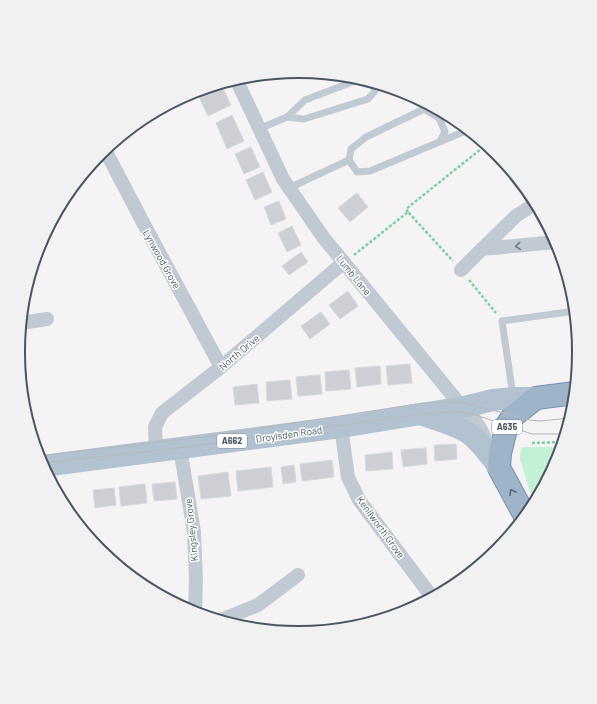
<svg xmlns="http://www.w3.org/2000/svg" width="597" height="704" viewBox="0 0 597 704" font-family="Barlow,sans-serif">
<style>
.green{fill:#c3f1d5}
.building{fill:#cdcfd5;stroke:#d7d9de}
.lines{fill:none;stroke-linecap:round;stroke-linejoin:round}
.trunk-casing{stroke:#7690ad;stroke-width:24}
.path{stroke:#7ad0a6;stroke-width:2.5;stroke-dasharray:3 2;stroke-linecap:butt}
.service{stroke:#c1cad2;stroke-width:7}
.minor{stroke:#c1cad2;stroke-width:14}
.primary{stroke:#b3c2d1;stroke-width:22}
.trunk{stroke:#9fb4c9;stroke-width:22}
.tram{stroke:#b5b8bd;stroke-width:1}
.oneway{stroke:#6e7983}
.oneway2{stroke:#5b6976}
.labels{text-anchor:middle;stroke-width:3;stroke-linejoin:round;paint-order:stroke}
.shield{fill:#fff;stroke:#808990;stroke-width:1}
.shield-label{font-size:9px;font-weight:bold;fill:#4a5661}
.street-label{font-size:10px;fill:#4a5661;stroke:#fff}
.rim{fill:none;stroke:#4a5661;stroke-width:2}
</style>
<rect width="100%" height="100%" fill="#f5f3f3"/>
<polygon class="green" points="521,447 561,447 558,460 535,501 529,489 520,459"/>
<g class="building">
<polygon points="221,84 231,105 208,116 196,91"/>
<polygon points="232,115 244,141 227,149 216,123"/>
<polygon points="251,147 260,167 244,174 235,154"/>
<polygon points="263,172 272,192 255,200 246,180"/>
<polygon points="357,193 368,207 350,222 338,208"/>
<polygon points="279,201 286,219 271,225 264,207"/>
<polygon points="292,226 301,245 287,252 278,233"/>
<polygon points="301,252 308,262 289,275 282,266"/>
<polygon points="348,291 358,306 340,319 329,305"/>
<polygon points="321,312 330,324 310,339 301,326"/>
<polygon points="410,364 412,383 388,385 386,366"/>
<polygon points="380,366 381,384 357,387 355,368"/>
<polygon points="349,370 351,389 326,391 325,372"/>
<polygon points="320,375 322,394 298,396 296,377"/>
<polygon points="290,380 292,399 267,401 266,382"/>
<polygon points="257,384 259,403 235,405 233,387"/>
<polygon points="456,444 457,459 435,461 434,445"/>
<polygon points="426,448 427,464 403,467 401,450"/>
<polygon points="392,452 393,469 366,471 365,455"/>
<polygon points="332,460 334,477 302,481 300,464"/>
<polygon points="294,465 296,482 283,484 281,467"/>
<polygon points="271,467 273,487 238,491 236,471"/>
<polygon points="228,472 231,496 201,499 198,476"/>
<polygon points="175,482 177,499 154,501 152,484"/>
<polygon points="145,484 147,503 121,506 119,487"/>
<polygon points="114,488 116,505 95,508 93,490"/>
</g>
<g class="lines">
<defs>
<polyline id="trunk" points="525,516 499,468 500,453 507,425 513,416 536,398 575,393"/>
</defs>
<use href="#trunk" class="trunk-casing"/>
<g class="path">
<polyline points="408,212 406,209 486,145"/>
<polyline points="354,255 408,212 453,261"/>
<polyline points="469,280 496,313"/>
<polyline points="532,443 563,442"/>
</g>
<g class="service">
<polyline points="287,117 304,119 368,99 375,91 372,83"/>
<polyline points="259,129 287,117 305,100 360,79"/>
<polyline points="349,160 351,149 366,137 424,109 439,118 445,132 440,141"/>
<polyline points="289,188 349,160 357,172 370,171 468,130"/>
<polyline points="513,396 502,321 575,311"/>
</g>
<g class="minor">
<path d="M236,79L283,179L323,237L458,402C472,414 482,428 488,446"/>
<polyline points="105,150 147,230 221,367"/>
<polyline points="536,203 516,216 482,249 556,242"/>
<polyline points="461,270 482,249"/>
<polyline points="21,323 47,319"/>
<polyline points="341,427 348,477 359,500 432,597"/>
<polyline points="180,448 194,532 196,579 195,612"/>
<polyline points="156,451 155,427 162,413 221,367 344,262"/>
<polyline points="221,620 258,605 298,575"/>
</g>
<g class="primary">
<path d="M423,415C437,420 452,424 465,431C476,437 492,457 499,468"/>
<polyline points="43,466 341,427 464,407 493,400 513,398 536,398"/>
</g>
<use href="#trunk" class="trunk"/>
<g class="tram">
<polyline points="38,456 211,436 423,403 458,402 474,405 529,420 540,421 570,418"/>
<polyline points="41,463 180,448 422,414 456,412 470,413 532,434 565,434"/>
</g>
</g>
<defs><path id="oneway-chevron" d="M-2-3.5L2.5 0L-2 3.5" fill="none" stroke-width="1.6" stroke-linecap="round" stroke-linejoin="round"/></defs>
<use class="oneway" href="#oneway-chevron" transform="translate(518 246) rotate(175)"/>
<use class="oneway2" href="#oneway-chevron" transform="translate(512 492) rotate(-119)"/>
<g class="labels">
<g class="shield">
<rect x="492" y="420" width="30" height="14" rx="3"/>
<rect x="217" y="434" width="30" height="14" rx="3"/>
</g>
<g class="shield-label">
<text x="507" y="430">A635</text>
<text x="232" y="444">A662</text>
</g>
<g class="street-label">
<text transform="translate(162 259) rotate(61)" y="4">Lynwood Grove</text>
<text transform="translate(354 275) rotate(51)" y="4">Lumb Lane</text>
<text transform="translate(239 352) rotate(-40)" y="4">North Drive</text>
<text transform="translate(289 434) rotate(-8)" y="4">Droylsden Road</text>
<text transform="translate(381 527) rotate(54)" y="4">Kenilworth Grove</text>
<text transform="translate(191 530) rotate(-96)" y="4">Kingsley Grove</text>
</g>
</g>
<path d="M0 0H597V704H0ZM298 78H299A273 273 0 0 1 572 351V353A273 273 0 0 1 299 626H298A273 273 0 0 1 25 353V351A273 273 0 0 1 298 78Z" fill="#f1f1f2" fill-rule="evenodd"/>
<path class="rim" d="M298 78H299A273 273 0 0 1 572 351V353A273 273 0 0 1 299 626H298A273 273 0 0 1 25 353V351A273 273 0 0 1 298 78Z"/>
</svg>
